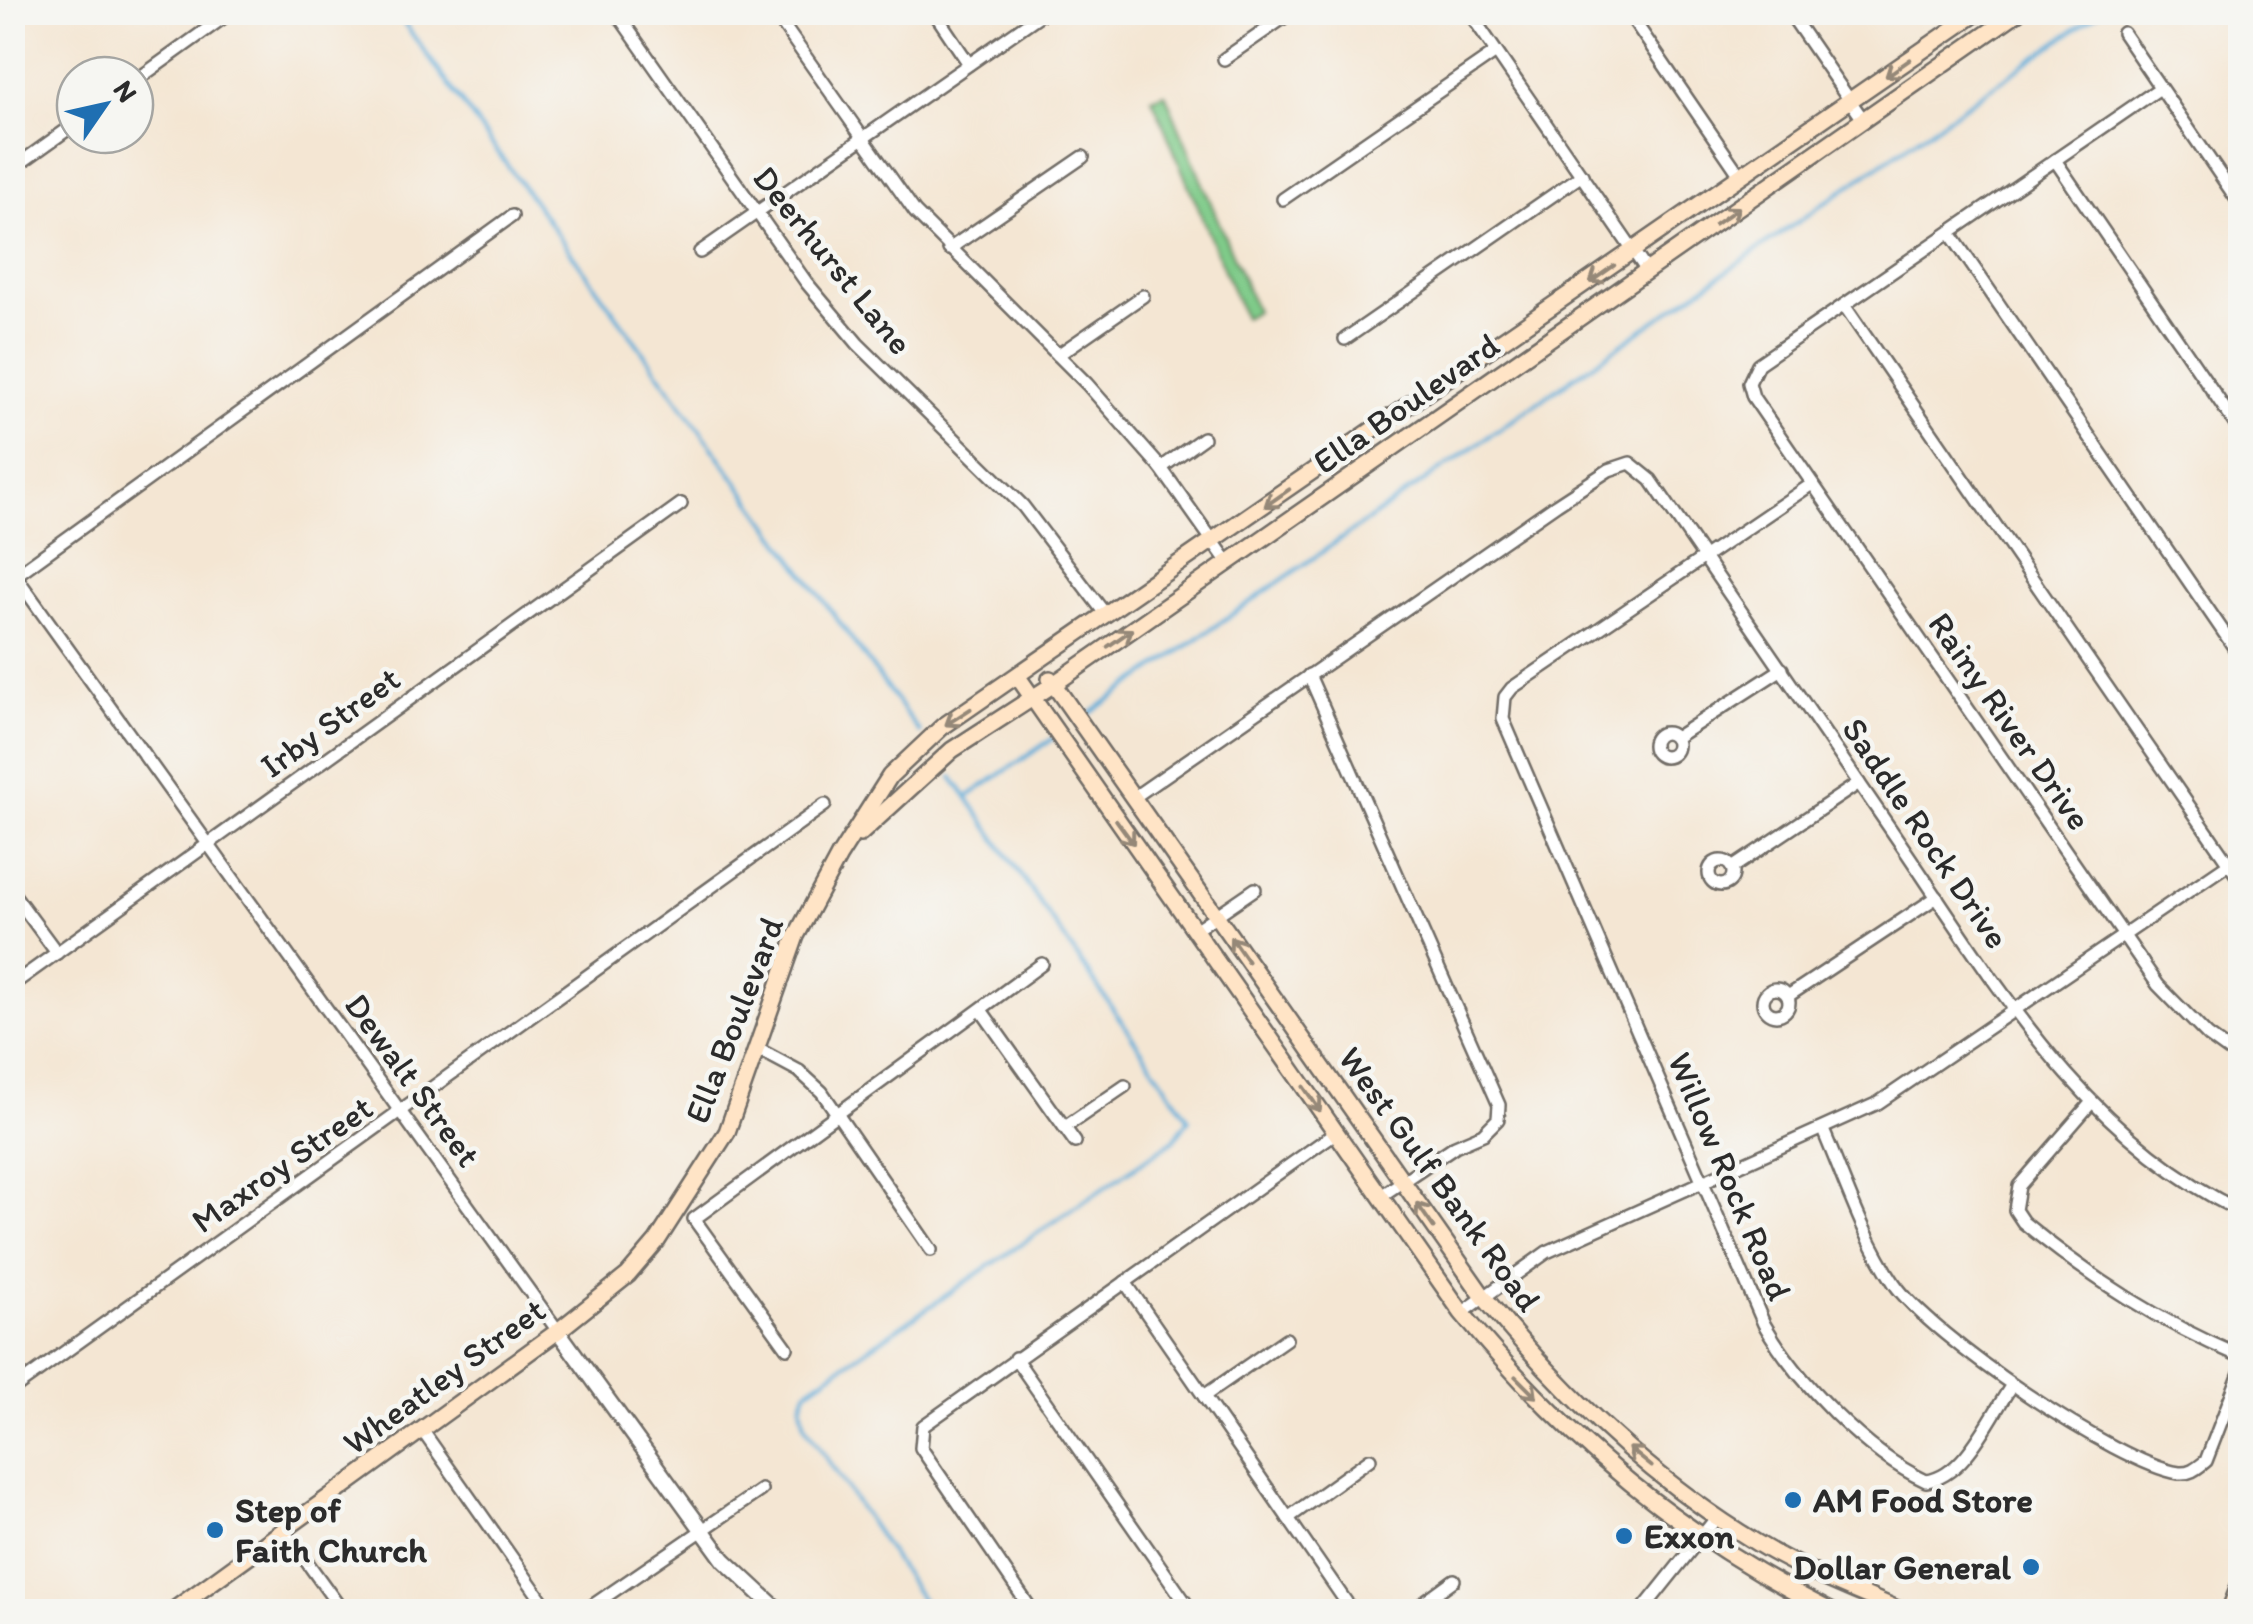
<svg xmlns="http://www.w3.org/2000/svg" width="2253" height="1624" viewBox="0 0 2253 1624" font-family="Itim,sans-serif">
<style>
.grass{fill:#7fcb89;stroke:#557b5a;stroke-width:2.5}
.lines{fill:none;stroke-linecap:round;stroke-linejoin:round}
.stream{stroke:#60add9;stroke-width:4}
.minor-casing{stroke:#716c66;stroke-width:16}
.tertiary-casing{stroke:#716c66;stroke-width:19}
.secondary-casing{stroke:#716c66;stroke-width:20}
.minor{stroke:#fff;stroke-width:11}
.tertiary{stroke:#fff;stroke-width:14}
.secondary{stroke:#ffe4c6;stroke-width:15}
.oneway{stroke:#958878}
.poi-dot{fill:#1f6fb2;stroke:#f6f6f2;stroke-width:4}
.labels{text-anchor:middle;stroke-width:9;stroke-linejoin:round;paint-order:stroke}
.street-label{font-size:35px;fill:#2b2b2b;stroke:#f6f6f2}
.poi-label{font-size:35px;font-weight:bold;fill:#2b2b2b;stroke:#f6f6f2;text-anchor:start}
</style>
<rect width="100%" height="100%" fill="#f6f6f2"/>
<filter id="ink" filterUnits="userSpaceOnUse"><feTurbulence type="fractalNoise" baseFrequency=".01" numOctaves="2"/><feDisplacementMap in="SourceGraphic" scale="20" xChannelSelector="R" yChannelSelector="G"/><feConvolveMatrix kernelMatrix="1 2 1 2 8 2 1 2 1" color-interpolation-filters="sRGB"/></filter>
<filter id="wash" filterUnits="userSpaceOnUse"><feTurbulence type="fractalNoise" baseFrequency=".0048" numOctaves="4" result="noise"/><feDisplacementMap in="SourceGraphic" scale="40" xChannelSelector="R" yChannelSelector="G"/><feGaussianBlur stdDeviation="2.25" result="paint"/><feColorMatrix in="noise" values="0 0 0 0 0 0 0 0 0 0 0 0 0 0 0 0 0 1.4 0 .05"/><feComposite in="paint" operator="in"/></filter>
<g filter="url(#wash)">
<rect width="100%" height="100%" fill="#f4e6d3"/>
<polygon class="grass" points="1165,93 1256,311 1244,318 1152,98"/>
<g class="lines">
<g class="stream">
<polyline points="396,12 920,733"/>
<polyline points="1083,718 2100,12"/>
<polyline points="952,777 967,797"/>
<polyline points="930,1612 805,1426 801,1406 806,1391 1174,1140 1189,1119 967,797 1055,737"/>
</g>
</g>
</g>
<g filter="url(#ink)">
<g class="lines">
<defs>
<g id="minor">
<polyline points="616,12 806,282 858,344 1023,506 1106,615"/>
<polyline points="774,12 915,212 1087,384 1161,468 1227,561"/>
<polyline points="934,12 969,64"/>
<polyline points="1469,12 1647,271"/>
<polyline points="1628,12 1741,177"/>
<polyline points="1789,12 1864,121"/>
<polyline points="1948,12 1958,26"/>
<polyline points="2123,33 2240,204"/>
<polyline points="1224,59 1292,12"/>
<polyline points="135,81 231,12"/>
<polyline points="2160,88 1758,364 1749,383 1753,397 2158,985 2208,1036 2240,1059"/>
<polyline points="2055,160 2240,431"/>
<polyline points="12,169 75,124"/>
<polyline points="1283,199 1496,52"/>
<polyline points="1950,233 2240,656"/>
<polyline points="949,249 1083,157"/>
<polyline points="700,252 1044,12"/>
<polyline points="1844,305 2240,880"/>
<polyline points="1345,339 1582,175"/>
<polyline points="1058,355 1143,296"/>
<polyline points="1161,468 1203,438"/>
<path d="M1812,484L1512,688L1505,697L1503,719L1764,1324C1796,1380 1866,1453 1926,1481C1965,1477 1991,1415 2012,1385"/>
<polyline points="12,571 558,1331"/>
<polyline points="12,578 512,216"/>
<polyline points="1309,675 1499,1105 1498,1119 1483,1134 1455,1146 1381,1196"/>
<circle cx="1665" cy="745" r="12"/>
<polyline points="1675,738 1782,669"/>
<path d="M1133,798L1557,504L1609,470L1630,463L1651,480C1733,599 1814,718 1896,837C1993,978 2080,1133 2240,1211"/>
<circle cx="1721" cy="873" r="12"/>
<polyline points="1732,868 1859,783"/>
<polyline points="12,892 57,953"/>
<polyline points="1195,930 1255,889"/>
<polyline points="12,985 681,504"/>
<circle cx="1776" cy="1002" r="13"/>
<polyline points="1788,996 1937,897"/>
<polyline points="981,1010 1075,1142"/>
<polyline points="756,1048 799,1071 822,1092 931,1250"/>
<path d="M2091,1103L2019,1186L2015,1210L2023,1222C2091,1278 2159,1322 2240,1356"/>
<polyline points="1065,1127 1125,1086"/>
<path d="M1823,1130C1845,1181 1863,1237 1894,1283C1930,1336 2116,1463 2179,1473C2191,1474 2197,1468 2206,1461L2240,1373"/>
<polyline points="1125,1282 1353,1612"/>
<polyline points="1462,1313 1547,1252 1878,1103 2240,856"/>
<polyline points="787,1348 694,1219 1042,964"/>
<polyline points="1015,1358 1192,1612"/>
<polyline points="12,1390 825,805"/>
<polyline points="1204,1396 1286,1339"/>
<polyline points="422,1430 550,1612"/>
<polyline points="1288,1518 1370,1459"/>
<polyline points="284,1530 343,1612"/>
<polyline points="583,1612 761,1490"/>
<polyline points="1033,1612 921,1448 923,1426 1335,1133"/>
<polyline points="1410,1612 1454,1580"/>
<polyline points="1641,1612 1717,1517"/>
</g>
<polyline id="tertiary" points="558,1331 724,1560 780,1612"/>
<g id="secondary">
<path d="M1018,677L1462,1313C1570,1444 1680,1535 1832,1612"/>
<path d="M1050,679L1483,1296C1561,1392 1651,1479 1757,1543C1803,1571 1855,1590 1904,1612"/>
<polyline points="860,834 952,750 1054,684 2018,12"/>
<polyline points="171,1612 558,1331 628,1275 657,1241 727,1132 796,936 839,856 890,776 942,727 1978,12"/>
<polyline points="2229,1612 2240,1584"/>
</g>
</defs>
<use href="#minor" class="minor-casing"/>
<use href="#tertiary" class="tertiary-casing"/>
<use href="#secondary" class="secondary-casing"/>
<use href="#minor" class="minor"/>
<use href="#tertiary" class="tertiary"/>
<use href="#secondary" class="secondary"/>
</g>
<defs><path id="oneway-shaft" d="M-6 0H5M1.5-3L5.5 0L1.5 3" fill="none" stroke-width="1.6" stroke-linecap="round" stroke-linejoin="round" transform="scale(2.5)"/></defs>
<g class="oneway">
<use href="#oneway-shaft" transform="translate(1898 68) rotate(145)"/>
<use href="#oneway-shaft" transform="translate(1727 216) rotate(-35)"/>
<use href="#oneway-shaft" transform="translate(1602 274) rotate(145)"/>
<use href="#oneway-shaft" transform="translate(1277 498) rotate(145)"/>
<use href="#oneway-shaft" transform="translate(1120 638) rotate(-35)"/>
<use href="#oneway-shaft" transform="translate(958 717) rotate(147)"/>
<use href="#oneway-shaft" transform="translate(1125 832) rotate(54)"/>
<use href="#oneway-shaft" transform="translate(1239 949) rotate(-125)"/>
<use href="#oneway-shaft" transform="translate(1312 1099) rotate(55)"/>
<use href="#oneway-shaft" transform="translate(1425 1215) rotate(-125)"/>
<use href="#oneway-shaft" transform="translate(1526 1387) rotate(45)"/>
<use href="#oneway-shaft" transform="translate(1640 1457) rotate(-141)"/>
</g>
</g>
<g class="poi-dot">
<circle cx="1793" cy="1500" r="10"/>
<circle cx="215" cy="1530" r="10"/>
<circle cx="1624" cy="1536" r="10"/>
<circle cx="2031" cy="1567" r="10"/>
</g>
<g class="labels">
<g class="street-label">
<text transform="translate(833 260) rotate(51)" y="12">Deerhurst Lane</text>
<text transform="translate(1406 403) rotate(-35)" y="12">Ella Boulevard</text>
<text transform="translate(2010 721) rotate(55)" y="12">Rainy River Drive</text>
<text transform="translate(330 722) rotate(-36)" y="12">Irby Street</text>
<text transform="translate(1926 833) rotate(56)" y="12">Saddle Rock Drive</text>
<text transform="translate(734 1020) rotate(-69)" y="12">Ella Boulevard</text>
<text transform="translate(413 1080) rotate(54)" y="12">Dewalt Street</text>
<text transform="translate(282 1164) rotate(-35)" y="12">Maxroy Street</text>
<text transform="translate(1730 1176) rotate(67)" y="12">Willow Rock Road</text>
<text transform="translate(1440 1179) rotate(54)" y="12">West Gulf Bank Road</text>
<text transform="translate(444 1376) rotate(-36)" y="12">Wheatley Street</text>
</g>
<g class="poi-label">
<text x="1813" y="1512">AM Food Store</text>
<text x="235" y="1522">Step of<tspan x="235" dy="40">Faith Church</tspan></text>
<text x="1644" y="1548">Exxon</text>
<text x="2011" y="1579" text-anchor="end">Dollar General</text>
</g>
</g>
<rect width="2253" height="1624" fill="none" stroke="#f6f6f2" stroke-width="50"/>
<g transform="translate(105 105) rotate(56)"><circle r="48" fill="#f6f6f2" stroke="#a5a5a2" stroke-width="2.5"/>
<path d="M0-8L18 38L0 25L-18 38Z" fill="#1f6fb2"/>
<text y="-15" font-size="28" font-weight="bold" text-anchor="middle" fill="#2b2b2b">N</text>
</g>
</svg>
